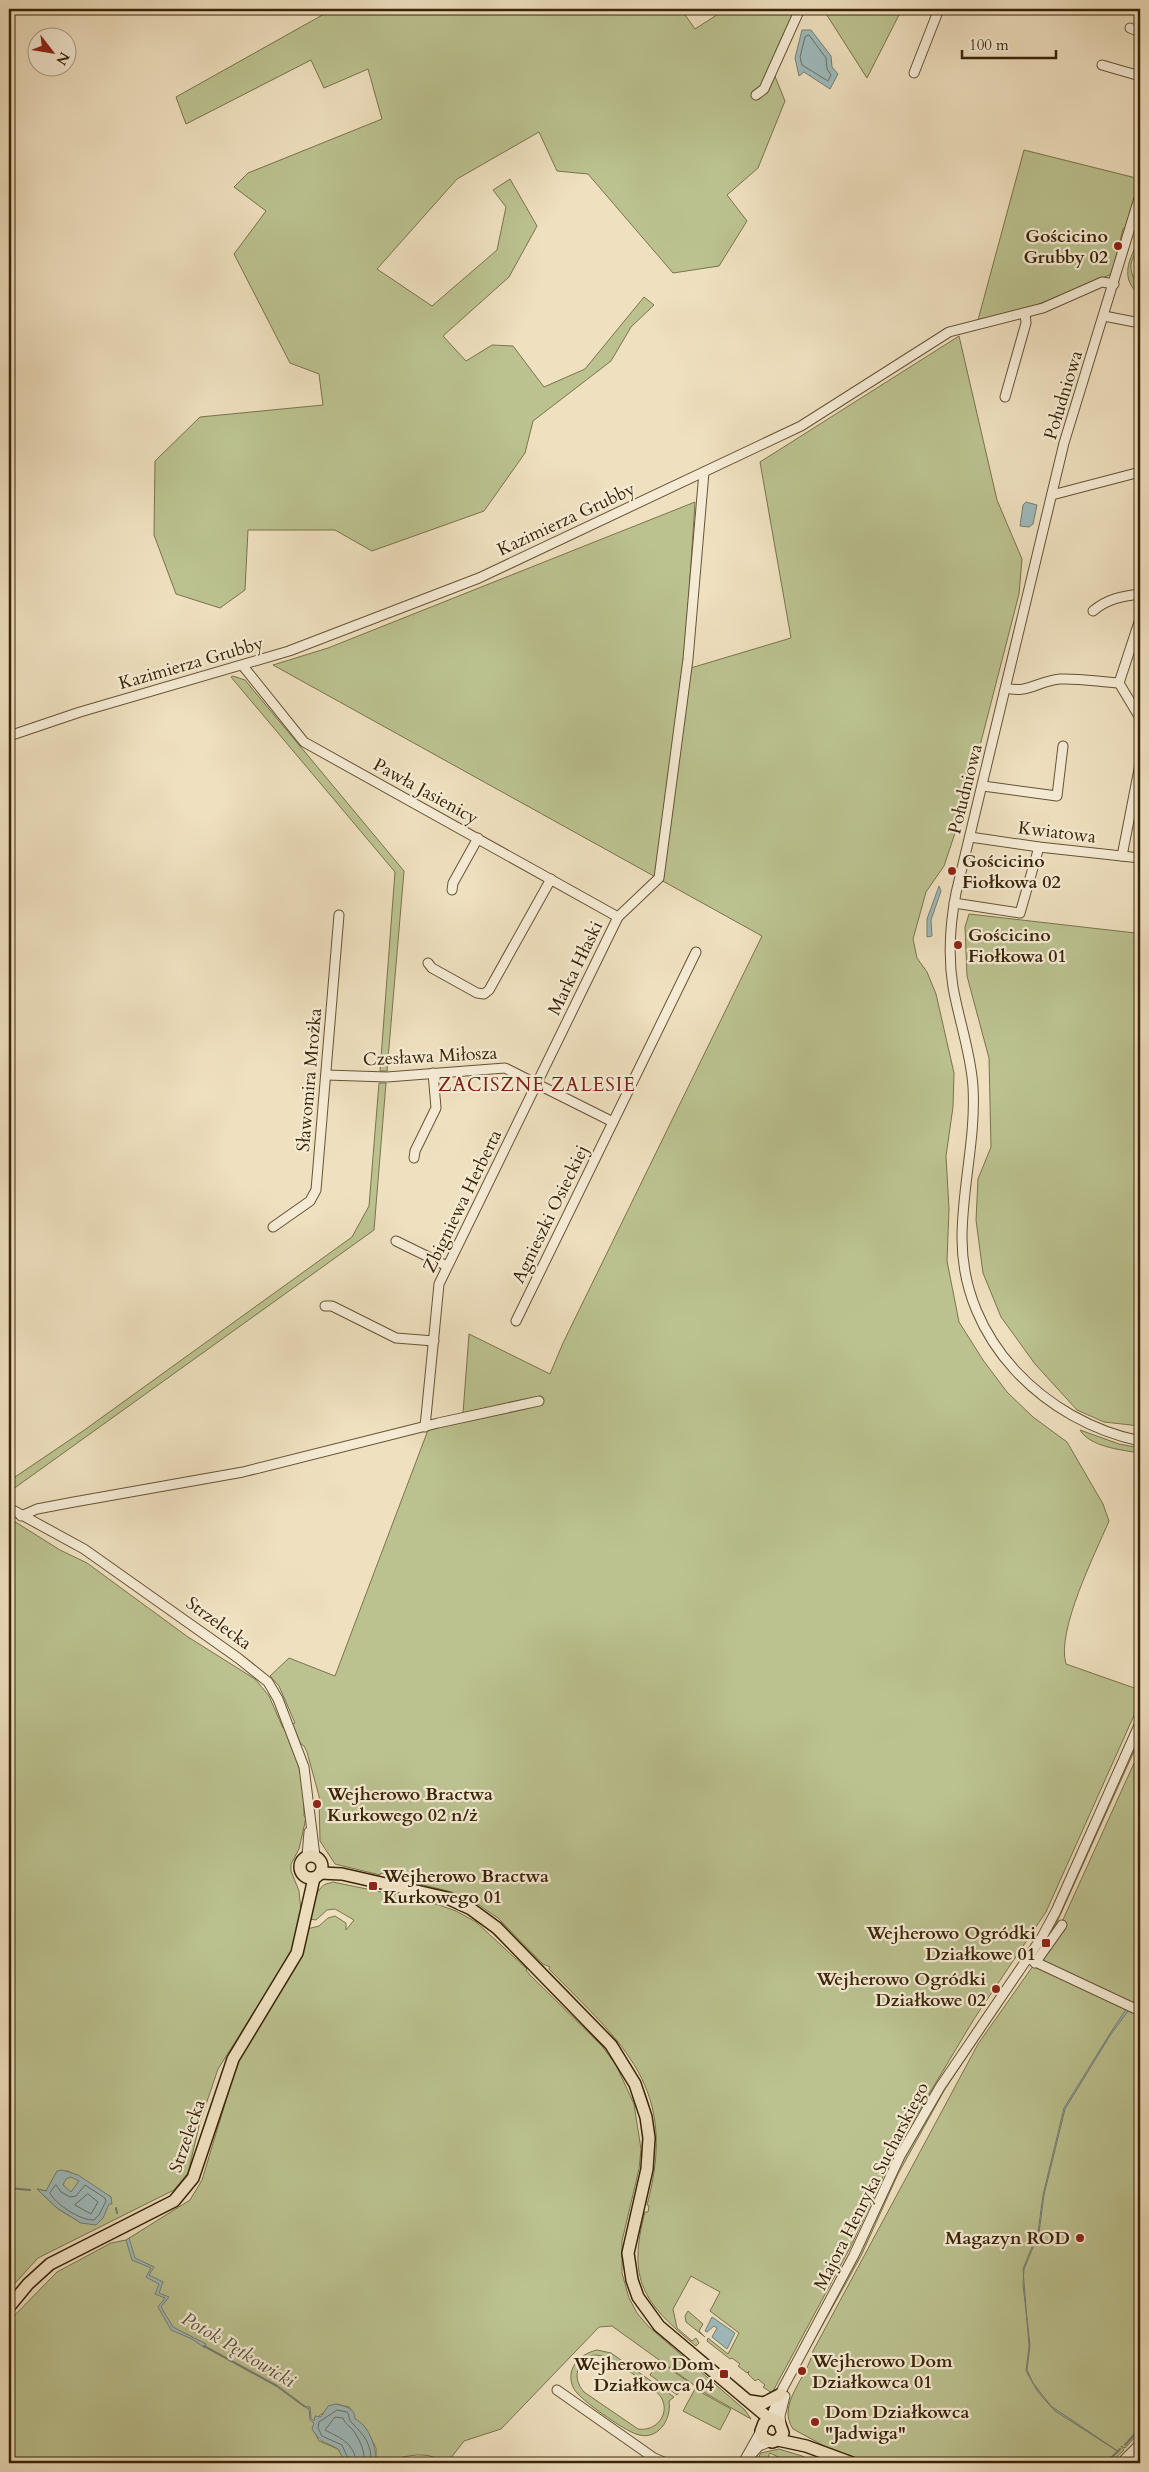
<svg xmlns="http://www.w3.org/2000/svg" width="1149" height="2472" viewBox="0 0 1149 2472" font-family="Cardo,serif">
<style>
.green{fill:#bbc290;stroke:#7a734b;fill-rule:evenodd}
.water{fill:#9ebabc;stroke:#767e73;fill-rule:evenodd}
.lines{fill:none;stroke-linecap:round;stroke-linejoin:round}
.shore{stroke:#6c6f61;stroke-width:1}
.stream{stroke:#767e73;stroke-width:2}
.minor-casing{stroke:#665334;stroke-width:11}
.major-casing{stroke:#392406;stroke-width:14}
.minor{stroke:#f5ebd5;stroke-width:9}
.major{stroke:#efe0bf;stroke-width:11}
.poi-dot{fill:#8f2418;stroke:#f5ebd5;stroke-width:2}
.labels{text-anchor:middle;stroke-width:4.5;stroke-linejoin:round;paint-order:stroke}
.poi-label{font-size:18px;font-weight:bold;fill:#392406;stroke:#f5ebd5;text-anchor:start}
.street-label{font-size:18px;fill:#392406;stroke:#f5ebd5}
.neighbourhood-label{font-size:19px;letter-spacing:1px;fill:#7a1f14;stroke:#f5ebd5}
.water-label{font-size:19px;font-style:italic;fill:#57513d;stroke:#f5ebd5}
</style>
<rect width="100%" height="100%" fill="#efe0bf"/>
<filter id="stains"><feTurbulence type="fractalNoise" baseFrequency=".004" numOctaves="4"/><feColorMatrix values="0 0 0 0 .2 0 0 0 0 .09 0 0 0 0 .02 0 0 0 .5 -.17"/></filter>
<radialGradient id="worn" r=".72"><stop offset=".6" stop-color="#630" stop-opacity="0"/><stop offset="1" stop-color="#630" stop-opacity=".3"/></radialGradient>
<g class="green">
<polygon points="326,9 681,9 695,29 726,9 795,9 770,64 785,101 758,168 727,195 747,221 719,266 673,273 588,174 557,171 539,132 457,179 377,269 432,306 497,250 506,207 493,190 510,179 537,226 509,277 443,336 466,361 492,345 513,346 544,387 585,369 644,297 654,305 631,327 611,361 533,421 525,453 484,511 372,551 335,530 248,530 245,590 220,608 176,594 154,535 155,461 200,417 323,405 319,374 290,363 234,254 266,211 234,187 248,173 382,119 368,69 324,88 311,60 186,124 176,97 326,13"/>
<polygon points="823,9 902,9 867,78"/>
<polygon points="1024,150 1140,179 1140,184 1128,224 1123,229 1112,274 1022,311 978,320"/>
<path d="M1140,239C1140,250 1132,255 1131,265C1130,278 1140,285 1140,295C1119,279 1129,258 1140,239Z"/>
<path d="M959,336L997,500L1022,559L1019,594L966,800L944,866L926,892L913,939L917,958L927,972L936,994L954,1073L953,1107L946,1156L949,1209L947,1261L959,1322L983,1360L1007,1392L1033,1417L1067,1442L1103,1504L1109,1521C1095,1554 1056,1631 1066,1664L1140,1690V1702L1046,1912L974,2019L895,2151L851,2246L772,2393L763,2387L765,2385L758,2379L755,2381L748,2374L749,2371L747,2373L738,2366L740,2364L732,2358L730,2359L707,2341L708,2338L728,2354L739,2333L710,2311L720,2292L691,2276L673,2309L677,2328L692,2341L696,2338L699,2343L696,2346C643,2303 627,2280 645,2212H648L649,2206L647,2205C679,2087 624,2046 549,1969L550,1967L543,1964L498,1918L476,1903L452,1892L387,1876V1874L381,1873L380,1875L335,1864L320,1841L319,1796L307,1752L304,1746L300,1743L292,1724L295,1723L279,1686L270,1676L289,1658L335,1676L428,1430L537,1406L541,1396L463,1413L469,1334L550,1374L563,1343L762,936L273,665L328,648L695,502L684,670L791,638L760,462Z"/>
<polygon points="233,676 245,680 404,871 387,1071 380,1071 395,872 231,677"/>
<polygon points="969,914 1135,933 1140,930 1140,1426 1104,1422 1077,1410 1035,1364 1001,1317 983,1273 976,1220 978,1179 991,1147 989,1058 967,976 965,927"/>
<polygon points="379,1083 386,1083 374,1230 9,1492 9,1481 83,1431 352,1237 369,1206"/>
<path d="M1080,1430L1119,1444L1140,1448V1453C1122,1450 1090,1447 1080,1430Z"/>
<path d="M9,1518L60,1550L87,1563L188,1637L255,1679L269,1696L283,1728L285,1727C298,1759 305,1782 304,1816L306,1818L299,1849L291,1864V1871L299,1891L301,1911L296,1946L218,2069L200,2122L188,2173L174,2190L38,2258L9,2290ZM68,2171L111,2197L109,2204L81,2223L57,2208L37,2189L46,2191L57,2172Z"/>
<polygon points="1140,1731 1140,1738 1053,1931 1055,1919"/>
<polygon points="1140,1750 1140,2008 1039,1961 1061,1924"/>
<path d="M333,1882L430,1902L456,1911L476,1922L527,1969L526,1970L530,1975L602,2046L616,2065L634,2104L641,2149L639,2169L622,2241V2273L629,2298L637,2313L648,2326L745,2410L751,2419L705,2393L612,2326L599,2327L501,2429L464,2441L447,2463C440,2463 439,2459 433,2457C429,2455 421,2455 417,2455C400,2456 386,2463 369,2463L376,2461V2448L365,2427L355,2419L352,2411L349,2407L336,2404L319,2416L314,2431L319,2441L338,2449L346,2463H9V2321L57,2272L111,2243L126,2240L190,2200L202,2180L240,2054L307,1929L319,1926L328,1918L335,1916L346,1923V1930L354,1920L335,1909L327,1910L316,1920L310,1919C309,1909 317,1887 326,1884C329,1883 331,1883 333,1882Z"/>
<path d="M1033,1966L1140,2014V2432L1125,2448L1121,2446L1124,2450L1110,2463H870L828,2448L793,2429C776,2404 808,2377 813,2351L978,2044Z"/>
<path d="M547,1971C621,2046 676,2089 645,2204L648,2185L639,2082L616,2044Z"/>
<polygon points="1020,1973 1022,1975 945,2089 898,2174 861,2256 807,2353 906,2154 942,2089"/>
<circle cx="71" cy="2184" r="8"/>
<polygon points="688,2311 703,2324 699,2331 705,2337 686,2322 685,2316"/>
<path d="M597,2350L611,2353L674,2397L669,2401C672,2420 657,2442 636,2434C624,2430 580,2400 574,2389C564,2370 579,2354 597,2350ZM593,2355C599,2355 603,2356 608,2358C617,2362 657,2390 661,2397C671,2414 656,2432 638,2429L584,2392C572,2378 576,2362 593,2355Z"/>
<polygon points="659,2361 687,2381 677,2395 650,2375"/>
<polygon points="695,2389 731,2409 720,2430 683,2411"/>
<polygon points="779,2449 802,2456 815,2463 791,2463 770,2453 765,2463 755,2463 761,2453"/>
</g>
<g class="water">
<polygon points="802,30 811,30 831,56 832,67 838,74 830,89 804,72 799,76 795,58"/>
<polygon points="1026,502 1037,505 1033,524 1029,527 1020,526 1023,505"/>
<polygon points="939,886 941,891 931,920 932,936 927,937 927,919"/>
<polygon points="1140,1995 1111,2034 1065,2109 1044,2195 1039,2233 1024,2269 1023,2285 1030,2345 1027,2370 1033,2383 1051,2406 1119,2452 1055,2411 1038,2392 1026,2371 1029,2346 1023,2269 1038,2232 1043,2195 1064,2108 1111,2032 1127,2008"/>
<path d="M62,2170L78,2175L111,2197L112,2204H109L103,2218L96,2225L81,2223L57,2208L37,2189L46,2191L57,2171ZM71,2177L79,2181L71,2192L63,2185L66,2179Z"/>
<polygon points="129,2238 135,2258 154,2267 149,2275 163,2282 159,2293 169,2297 161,2307 173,2327 206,2344 205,2348 192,2339 171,2330 158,2307 165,2298 155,2294 159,2284 146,2277 151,2268 132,2260 126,2240"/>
<polygon points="712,2317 735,2333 727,2349 712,2337 717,2328 714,2326 707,2332 705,2331"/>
<path d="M335,2404C345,2406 355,2408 355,2419C369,2425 376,2447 376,2461L346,2463L338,2449C322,2439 323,2446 312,2429L314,2423L310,2420L309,2409L303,2406L310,2407L311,2418L314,2421L315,2416L321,2417L328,2406Z"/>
</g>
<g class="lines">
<g class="shore">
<polygon points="809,35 826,58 827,69 831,75 828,81 802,65 800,57 805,37"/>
<path d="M56,2185L61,2192L70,2197L76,2196L85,2185L105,2198L106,2201L99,2215L94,2220C81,2221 55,2204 50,2193Z"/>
<polygon points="88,2194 98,2202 91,2214 75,2205"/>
<path d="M350,2463L342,2445L322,2436L318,2428L319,2422L337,2410L347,2412C350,2416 348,2419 352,2423C364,2435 372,2444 371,2463"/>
<path d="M356,2463C355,2443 340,2438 325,2430L335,2417L343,2418C346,2426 351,2426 355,2433C361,2443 365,2451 364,2463"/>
</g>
<g class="stream">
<polyline points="1136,1968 1140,1970"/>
<polyline points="9,2188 30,2190"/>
<polyline points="116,2208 117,2213"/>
<polyline points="204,2346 277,2386 304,2406"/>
<polyline points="1125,2445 1140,2428"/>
<polyline points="1106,2463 1120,2449"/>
<polyline points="1138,2463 1140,2461"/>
</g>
<defs>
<g id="minor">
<polyline points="1130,28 1140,32"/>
<polyline points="1102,65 1140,76"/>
<polyline points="914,73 939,9"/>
<polyline points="756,95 764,89 800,9"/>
<path d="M1140,195L1064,443L956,893C950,924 948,956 953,987C959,1021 971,1053 973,1087C976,1138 962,1187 962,1238C962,1341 1045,1421 1140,1441"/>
<polyline points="1104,316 1140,323"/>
<polyline points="1005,397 1026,323 1025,313"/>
<polyline points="1052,495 1140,472"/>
<path d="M1093,611C1107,599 1122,596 1140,594"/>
<polyline points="243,666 304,742 618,917"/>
<polyline points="1119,683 1140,619"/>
<polyline points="1119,683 1140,718"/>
<path d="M1006,688C1027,694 1038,681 1060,679C1079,678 1100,682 1119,683"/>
<polyline points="9,736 80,712 289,651 479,578 801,426 949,332 1043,308 1102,282 1114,284"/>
<polyline points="983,786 1057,796 1063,746"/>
<polyline points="970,837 1039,847 1140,858"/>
<polyline points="1122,856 1140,764"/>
<polyline points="452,890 453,883 478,838"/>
<polyline points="954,903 1020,913 1039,847"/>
<polyline points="428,963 432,968 477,993 484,994 489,990 551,879"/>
<polyline points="326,1075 387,1077 505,1068 613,1122"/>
<polyline points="414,1158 415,1151 436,1108 433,1073"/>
<polyline points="273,1227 310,1201 316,1190 339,915"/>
<polyline points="396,1241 447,1266"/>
<polyline points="325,1306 332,1306 396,1338 434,1341"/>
<polyline points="516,1321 696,952"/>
<polyline points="425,1427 439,1284 618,917 659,878 688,659 704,472"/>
<polyline points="9,1508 84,1549 238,1658 268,1682 278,1699 304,1767 315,1856"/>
<polyline points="21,1516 37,1509 74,1502 243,1472 438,1423 539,1401"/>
<polyline points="307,1856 309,1832"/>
<polyline points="1027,1958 1140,2011"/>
<polyline points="1035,1963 1062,1925"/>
<polyline points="557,2390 654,2458 666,2463"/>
<polyline points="770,2419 783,2388 854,2255 900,2156 940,2087 1042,1937 1056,1911 1140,1723"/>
<polyline points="781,2425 780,2416 785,2396"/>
<polyline points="749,2457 759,2446 769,2442"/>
<polyline points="743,2463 761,2431"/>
<polyline points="1121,2463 1140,2444"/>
</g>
<g id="major">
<circle cx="311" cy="1867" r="11"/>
<polyline points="321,1873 342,1874 447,1898 471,1909 497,1928 611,2045 635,2084 646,2117 649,2138 647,2169 628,2253 632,2280 638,2297 659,2326 766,2416 779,2422 783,2433 778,2440 772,2442 763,2438 761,2431 764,2423 770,2419"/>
<polyline points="9,2307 28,2284 50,2264 174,2201 193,2178 233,2059 297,1953 314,1878"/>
<polyline points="750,2401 764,2403 781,2394"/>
<polyline points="778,2440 806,2446 852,2463"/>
</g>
</defs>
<use href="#minor" class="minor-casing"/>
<use href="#major" class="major-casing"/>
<use href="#minor" class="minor"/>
<use href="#major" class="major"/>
</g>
<g class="poi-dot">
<circle cx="1118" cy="246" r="5"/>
<circle cx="952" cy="871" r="5"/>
<circle cx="958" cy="945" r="5"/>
<circle cx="317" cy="1804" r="5"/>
<rect x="368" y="1881" width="10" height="10" rx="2.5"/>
<rect x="1041" y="1938" width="10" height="10" rx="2.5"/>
<circle cx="996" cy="1989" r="5"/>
<circle cx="1080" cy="2238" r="5"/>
<circle cx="802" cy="2371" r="5"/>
<rect x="719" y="2369" width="10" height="10" rx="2.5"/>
<circle cx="815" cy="2422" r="5"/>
</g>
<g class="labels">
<g class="poi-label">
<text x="1108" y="242" text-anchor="end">Gościcino<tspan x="1108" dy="21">Grubby 02</tspan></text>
<text x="962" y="867">Gościcino<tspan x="962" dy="21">Fiołkowa 02</tspan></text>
<text x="968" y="941">Gościcino<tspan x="968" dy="21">Fiołkowa 01</tspan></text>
<text x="327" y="1800">Wejherowo Bractwa<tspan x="327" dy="21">Kurkowego 02 n/ż</tspan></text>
<text x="383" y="1882">Wejherowo Bractwa<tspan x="383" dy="21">Kurkowego 01</tspan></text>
<text x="1036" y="1939" text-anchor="end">Wejherowo Ogródki<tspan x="1036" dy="21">Działkowe 01</tspan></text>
<text x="986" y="1985" text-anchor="end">Wejherowo Ogródki<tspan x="986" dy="21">Działkowe 02</tspan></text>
<text x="1070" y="2244" text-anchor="end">Magazyn ROD</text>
<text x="812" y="2367">Wejherowo Dom<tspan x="812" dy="21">Działkowca 01</tspan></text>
<text x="714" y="2370" text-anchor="end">Wejherowo Dom<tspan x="714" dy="21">Działkowca 04</tspan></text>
<text x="825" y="2418">Dom Działkowca<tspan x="825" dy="21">"Jadwiga"</tspan></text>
</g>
<g class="street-label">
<text transform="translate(1063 395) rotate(-73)" y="6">Południowa</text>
<text transform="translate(566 519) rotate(-25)" y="6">Kazimierza Grubby</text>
<text transform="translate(191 663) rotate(-16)" y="6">Kazimierza Grubby</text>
<text transform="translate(965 789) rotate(-76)" y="6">Południowa</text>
<text transform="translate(426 791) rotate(29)" y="6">Pawła Jasienicy</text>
<text transform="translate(1057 832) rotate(7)" y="6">Kwiatowa</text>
<text transform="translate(575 968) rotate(-64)" y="6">Marka Hłaski</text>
<text transform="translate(430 1056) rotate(-3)" y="6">Czesława Miłosza</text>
<text transform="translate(309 1080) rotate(-85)" y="6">Sławomira Mrożka</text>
<text transform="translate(462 1201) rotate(-64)" y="6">Zbigniewa Herberta</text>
<text transform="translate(550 1214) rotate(-64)" y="6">Agnieszki Osieckiej</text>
<text transform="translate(219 1623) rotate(36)" y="6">Strzelecka</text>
<text transform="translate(187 2136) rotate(-71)" y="6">Strzelecka</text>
<text transform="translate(871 2186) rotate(-63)" y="6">Majora Henryka Sucharskiego</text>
</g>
<g class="neighbourhood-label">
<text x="537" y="1091">ZACISZNE ZALESIE</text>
</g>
<g class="water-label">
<text transform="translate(239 2349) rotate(31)" y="7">Potok Pętkowicki</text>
</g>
</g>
<rect width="1149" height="2472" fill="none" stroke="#efe0bf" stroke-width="30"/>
<rect x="10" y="10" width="1129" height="2452" fill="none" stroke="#392406" stroke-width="2.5"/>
<rect x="15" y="15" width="1119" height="2442" fill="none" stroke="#392406"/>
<g transform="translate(52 52) rotate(121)"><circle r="24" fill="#f5ebd5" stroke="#aa9b82"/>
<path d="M0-4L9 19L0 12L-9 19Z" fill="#8f2418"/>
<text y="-8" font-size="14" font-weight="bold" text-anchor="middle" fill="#392406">N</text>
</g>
<path d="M962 50v8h94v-8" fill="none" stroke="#392406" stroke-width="2.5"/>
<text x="969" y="50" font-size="15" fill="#392406" stroke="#f5ebd5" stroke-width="4" paint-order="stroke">100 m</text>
<rect width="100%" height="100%" filter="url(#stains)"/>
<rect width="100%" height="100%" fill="url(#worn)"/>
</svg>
